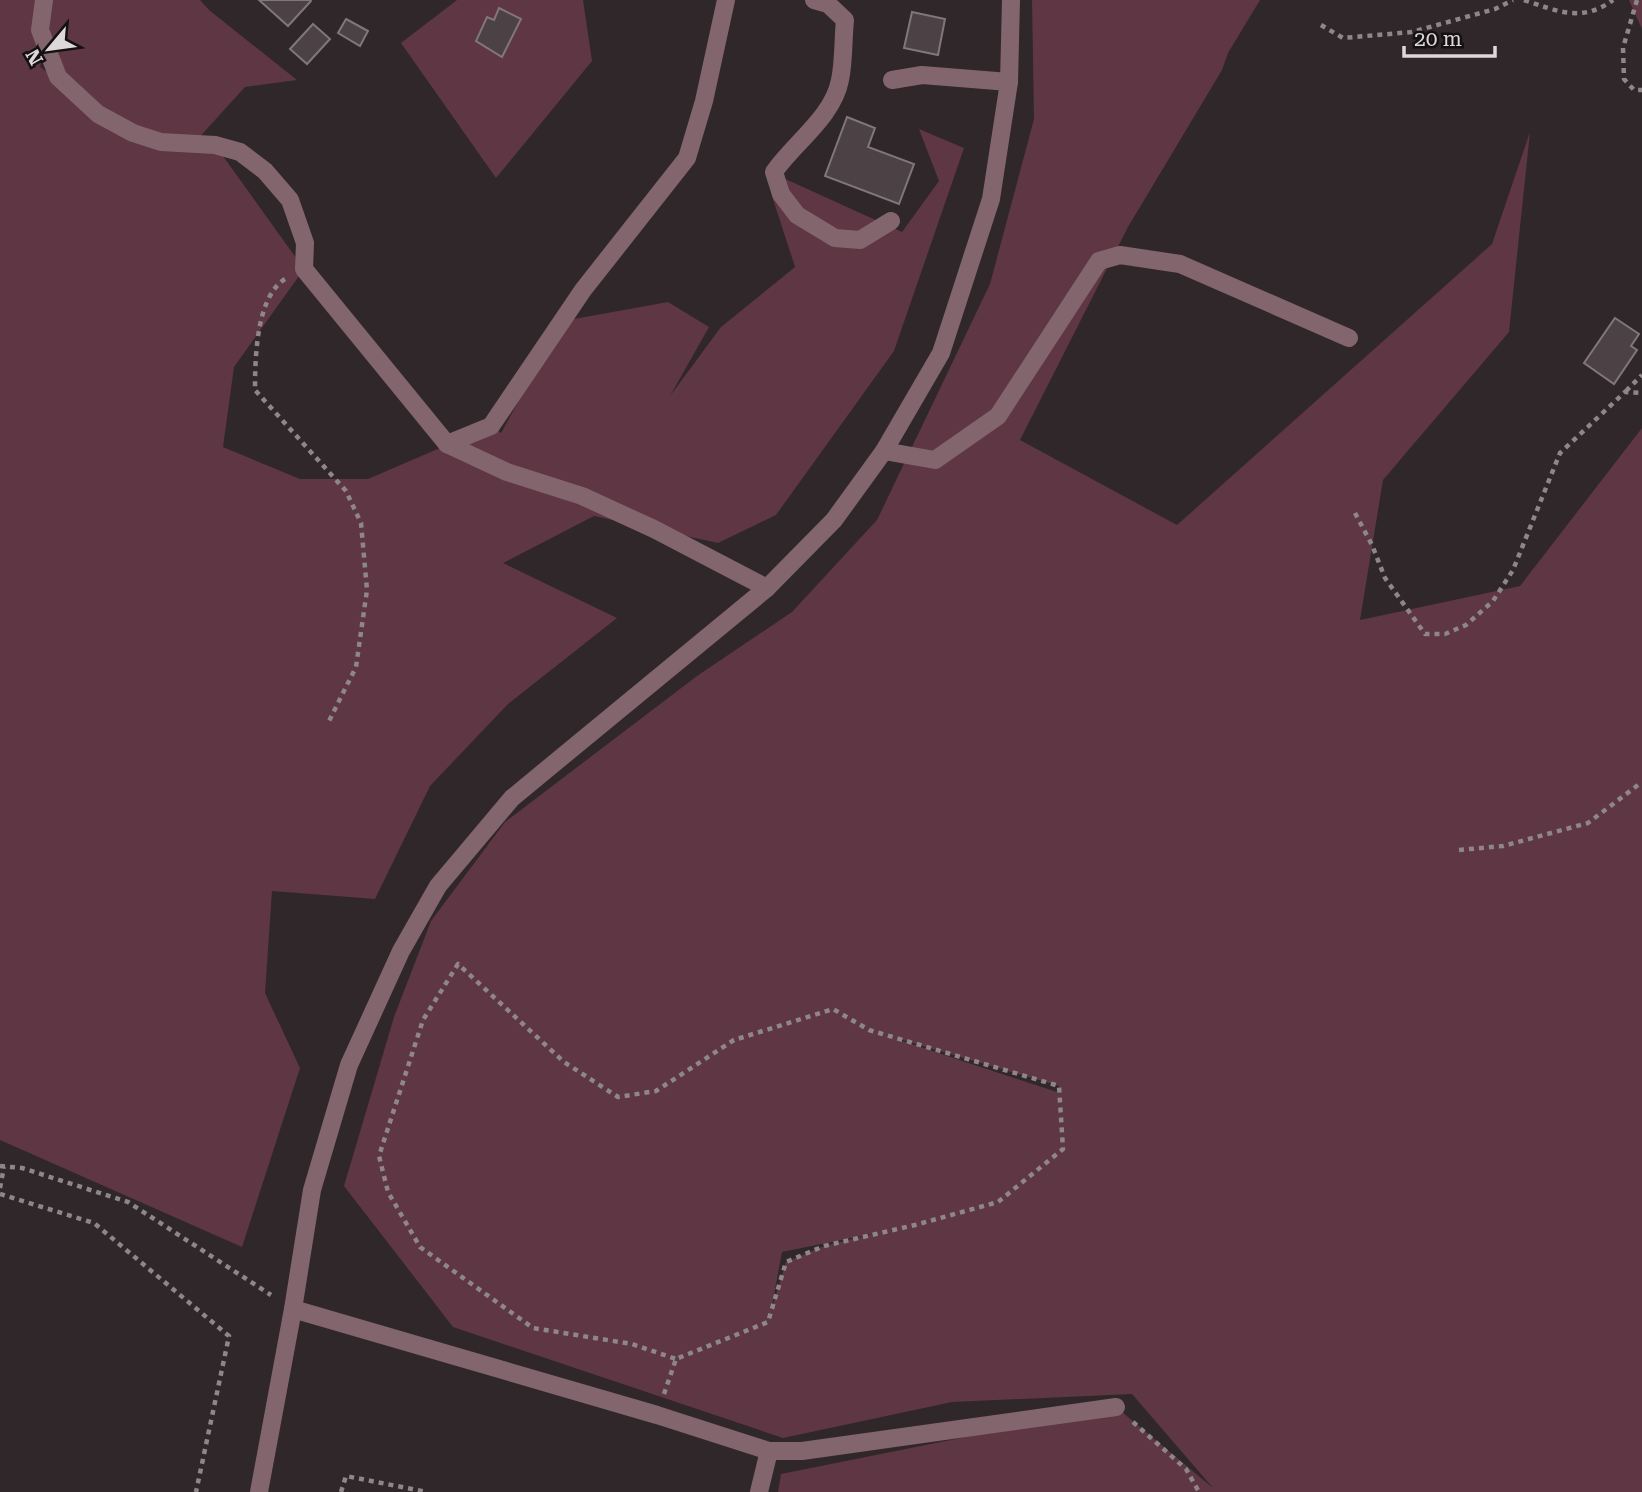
<svg xmlns="http://www.w3.org/2000/svg" width="1642" height="1492" viewBox="0 0 1642 1492" font-family="'Roboto Serif',serif">
<style>
.green{fill:#5f3643;fill-rule:evenodd}
.building{fill:#4c4245;stroke:#817679;stroke-width:2}
.lines{fill:none;stroke-linecap:round;stroke-linejoin:round}
.path{stroke:#8e8789;stroke-width:4.5;stroke-dasharray:5 5;stroke-linecap:butt}
.minor{stroke:#83656e;stroke-width:18}
</style>
<rect width="100%" height="100%" fill="#30272a"/>
<g class="green">
<path d="M0,0H200L209,10L297,80L245,87L195,142L215,145L304,269L234,367L223,447L300,479H368L491,426L501,433L563,321L668,302L709,327L670,396L721,327L795,267L771,193L781,177L902,232L939,181L919,129L964,148L894,351L776,515L718,543L594,516L503,563L617,618L508,704L430,786L375,899L272,891L265,993L300,1068L242,1247L0,1140ZM46,43L71,89L40,67Z"/>
<polygon points="457,0 583,0 592,61 496,178 401,43"/>
<path d="M1032,0H1260L1228,53L1222,70L1128,227L1020,440L1177,525L1492,244L1530,132L1509,332L1383,480L1360,620L1520,586L1642,428V1492H778L781,1474L1116,1407L1213,1488L1132,1394L952,1402L783,1438L453,1327L344,1186L394,1017L431,921L505,822L697,676L792,612L877,520L990,284L1034,119ZM899,1039L1059,1086L1060,1093L899,1040ZM876,1233L824,1246L786,1262L771,1311L782,1252Z"/>
<polygon points="1629,0 1642,0 1642,29"/>
</g>
<g class="building">
<polygon points="259,0 310,0 311,1 288,26"/>
<polygon points="499,8 521,19 502,57 476,41 487,17 494,20"/>
<polygon points="912,12 945,19 938,55 904,48"/>
<polygon points="346,19 368,31 360,46 338,33"/>
<polygon points="313,24 330,39 307,64 290,49"/>
<polygon points="847,117 875,128 868,147 914,164 899,204 825,176"/>
<polygon points="1615,318 1639,334 1631,346 1637,350 1614,384 1584,363"/>
</g>
<g class="lines">
<g class="path">
<path d="M1524,0C1557,11 1582,23 1613,0"/>
<polyline points="1637,0 1623,48 1624,79 1634,90 1642,90"/>
<polyline points="1321,25 1343,38 1412,32 1495,9 1513,0"/>
<path d="M285,279C256,297 255,359 255,390L346,491L361,523L367,590L356,667L329,721"/>
<polyline points="1626,391 1642,375"/>
<polyline points="1355,513 1372,545 1385,578 1425,634 1445,634 1466,625 1493,601 1513,570 1560,453 1625,392 1642,393"/>
<polyline points="1459,850 1503,846 1588,823 1642,782"/>
<polyline points="0,1166 22,1168 128,1202 271,1295"/>
<polyline points="0,1188 4,1167"/>
<polyline points="0,1194 94,1223 229,1336 196,1492"/>
<polyline points="664,1394 676,1359 768,1322 786,1262 824,1246 915,1225 998,1202 1063,1149 1059,1086 869,1030 833,1009 734,1040 656,1091 618,1097 564,1062 458,964 423,1020 379,1156 388,1192 420,1247 533,1328 632,1344 676,1359"/>
<polyline points="1133,1422 1186,1469 1199,1492"/>
<polyline points="341,1492 346,1476 427,1492"/>
</g>
<g class="minor">
<polyline points="44,0 40,30 58,77 98,114 133,133 161,142 215,145 240,152 265,171 290,200 305,243 304,269 447,444 491,426 583,290 687,158 704,101 726,0"/>
<path d="M814,0L828,4L845,20C843,39 844,61 840,80C833,117 794,143 774,172L781,194L797,215L835,238L860,240L891,221"/>
<polyline points="892,80 922,75 1009,82"/>
<polyline points="447,444 507,472 582,496 654,529 767,588"/>
<polyline points="884,451 935,460 998,416 1099,261 1120,255 1180,264 1349,338"/>
<polyline points="293,1309 657,1415 769,1451 802,1451 1116,1407"/>
<polyline points="259,1492 293,1309 312,1190 349,1065 401,951 438,886 512,798 767,588 834,520 884,451 941,353 991,199 1009,82 1011,0"/>
<polyline points="759,1492 769,1451"/>
</g>
</g>
<g transform="translate(49 49) rotate(241)" stroke="#151112" stroke-width="5" paint-order="stroke">
<path d="M0-5L12 26L0 18L-12 26Z" fill="#ded8da"/>
<text y="-10" font-size="19" font-weight="bold" text-anchor="middle" fill="#ded8da">N</text>
</g>
<path d="M1404 46v10h91v-10" fill="none" stroke="#ded8da" stroke-width="3.5"/>
<text x="1414" y="46" font-size="21" fill="#ded8da" stroke="#151112" stroke-width="5" paint-order="stroke">20 m</text>
</svg>
